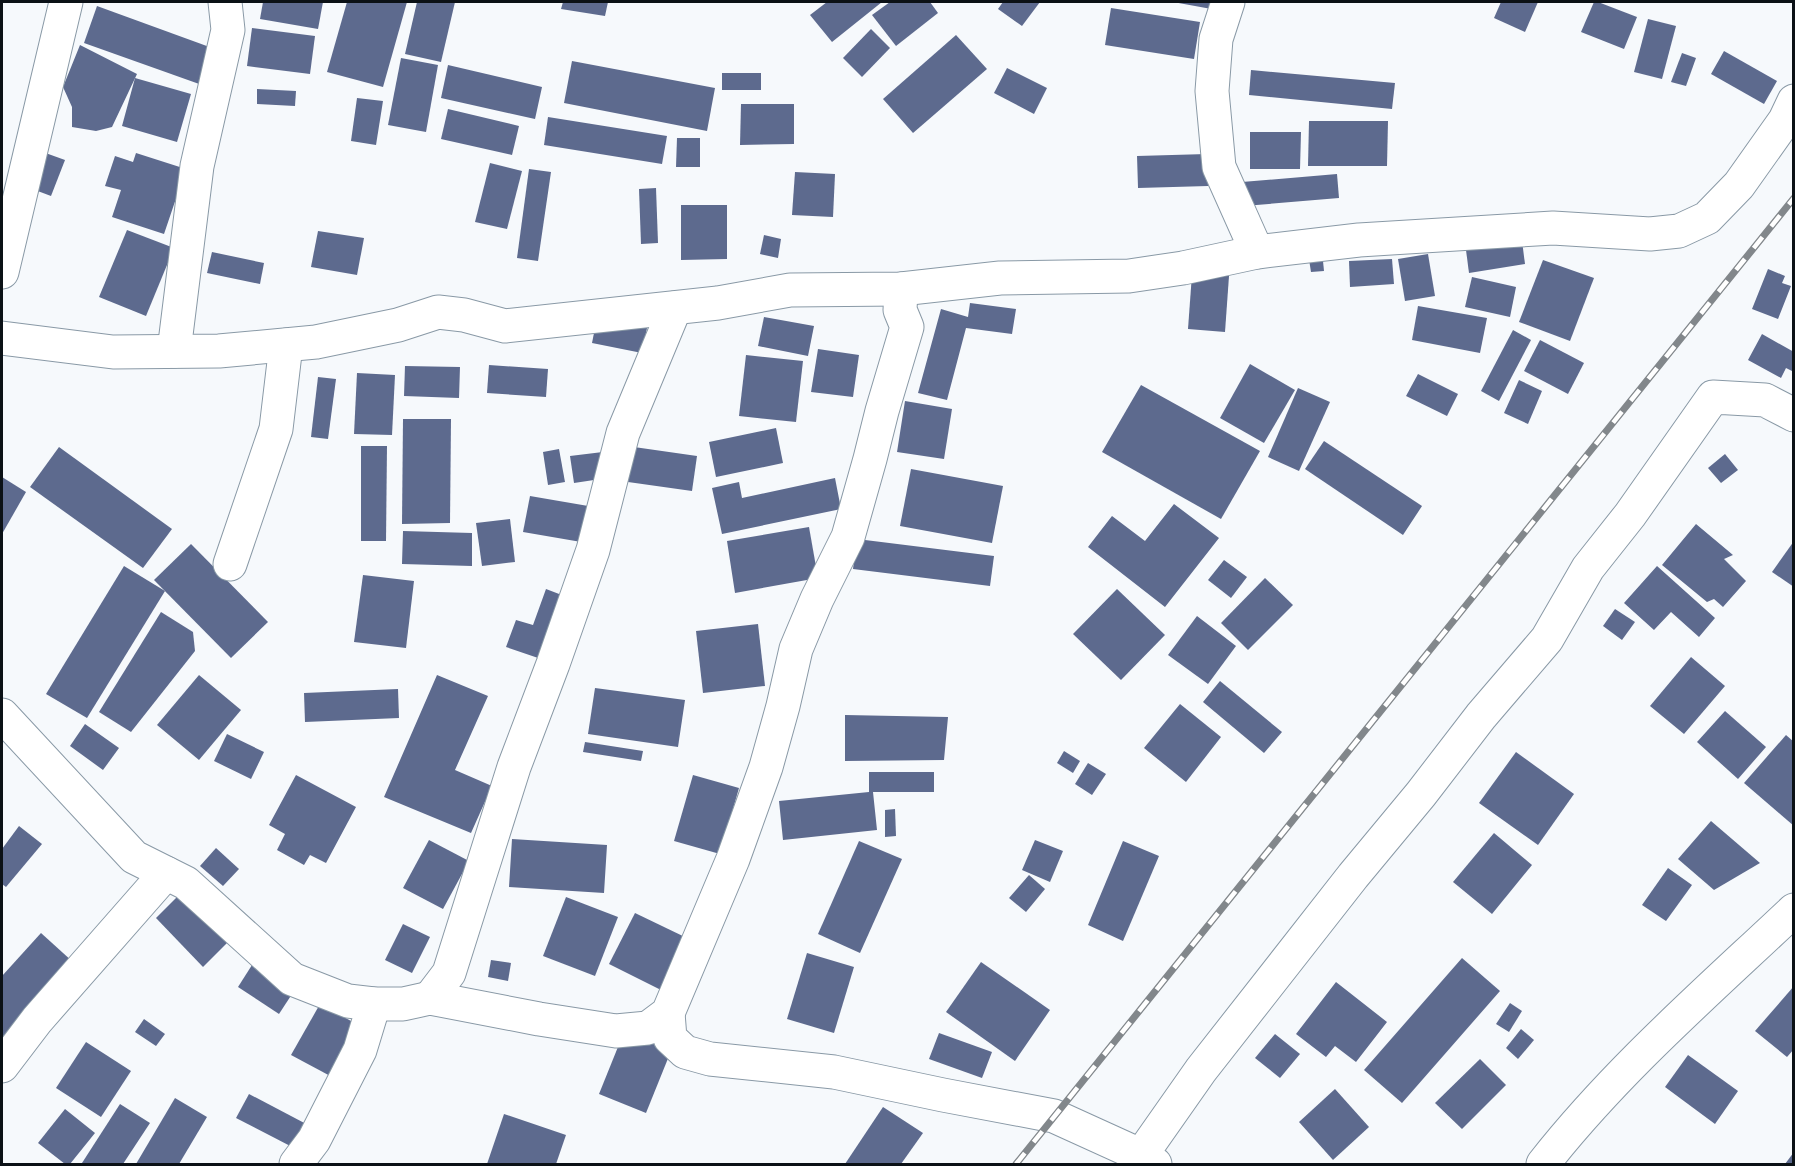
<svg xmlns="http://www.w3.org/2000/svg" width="1795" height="1166" viewBox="0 0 1795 1166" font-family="Inter,sans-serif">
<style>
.building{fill:#5d6a8e}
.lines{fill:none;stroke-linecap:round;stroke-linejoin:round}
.minor-casing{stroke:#8999a6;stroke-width:35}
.minor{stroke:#fff;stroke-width:33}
.rail-casing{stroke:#82878b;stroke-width:7}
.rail{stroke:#fff;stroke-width:4.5;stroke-dasharray:14;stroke-linecap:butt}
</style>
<rect width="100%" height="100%" fill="#f6f9fc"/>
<g class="building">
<polygon points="263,2 323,2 318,29 260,19"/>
<polygon points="347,2 407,2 383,87 327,72"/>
<polygon points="417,2 455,2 441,62 405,54"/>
<polygon points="563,2 608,2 605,16 561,9"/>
<polygon points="827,2 882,2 832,42 810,15"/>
<polygon points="890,2 930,2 938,13 896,46 872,15"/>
<polygon points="1003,2 1040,2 1022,26 998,9"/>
<polygon points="1173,2 1230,2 1228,12"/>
<polygon points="1501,2 1538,2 1525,32 1494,18"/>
<polygon points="1594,2 1598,2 1637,17 1624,49 1581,32"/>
<polygon points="97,6 215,49 202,85 84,43"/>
<polygon points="1111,8 1200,22 1194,59 1105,45"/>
<polygon points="1648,19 1676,26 1662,79 1634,72"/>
<polygon points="252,28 315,36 310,74 247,66"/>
<polygon points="871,29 890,48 862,77 843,58"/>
<polygon points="956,35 987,69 913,133 883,99"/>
<polygon points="80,45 137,74 112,127 96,131 72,127 72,107 63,87"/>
<polygon points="1724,51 1777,81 1764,104 1711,74"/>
<polygon points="1682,53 1696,58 1686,86 1671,82"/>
<polygon points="401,58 438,65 426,132 388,125"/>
<polygon points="572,61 715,88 707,131 564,103"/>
<polygon points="448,65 542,87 535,119 441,98"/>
<polygon points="1007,68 1047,88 1034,114 994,93"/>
<polygon points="1251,70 1395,83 1392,109 1249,95"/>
<rect x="722" y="73" width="39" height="17"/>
<polygon points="135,78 191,94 177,142 122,126"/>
<polygon points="257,89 296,91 295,106 257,104"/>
<polygon points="357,98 383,101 376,145 351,141"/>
<polygon points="741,104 794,104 794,144 740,145"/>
<polygon points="448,109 519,126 512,155 441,139"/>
<polygon points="548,117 667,136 662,164 544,145"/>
<polygon points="1309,121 1388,121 1387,166 1308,166"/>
<polygon points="1250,132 1301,132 1300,169 1250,169"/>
<polygon points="677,138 700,138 700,167 676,167"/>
<polygon points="40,151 65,160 51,196 27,187"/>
<polygon points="136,153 186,169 164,234 112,217 121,190 105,186 115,156 133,162"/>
<polygon points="1207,154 1208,186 1138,188 1137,156"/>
<polygon points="490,163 522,171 507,229 475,222"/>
<polygon points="529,169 551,172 538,261 517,258"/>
<polygon points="795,172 835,174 833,217 792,215"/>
<polygon points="1337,174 1339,198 1244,206 1242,182"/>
<polygon points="656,188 658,243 641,244 639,189"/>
<polygon points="681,205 727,205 727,259 681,260"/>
<polygon points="127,230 174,248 146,316 99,297"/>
<polygon points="318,231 364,238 357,275 311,267"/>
<polygon points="764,235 781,239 778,258 760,254"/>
<polygon points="1522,241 1525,264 1469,273 1466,250"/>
<polygon points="1322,251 1324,271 1311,272 1308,253"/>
<polygon points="212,252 264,263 260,284 207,273"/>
<polygon points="1428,254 1435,296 1405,301 1398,259"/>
<polygon points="1392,259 1394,284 1350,287 1349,261"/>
<polygon points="1543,260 1594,278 1570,341 1519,322"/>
<polygon points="1768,269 1785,276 1782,283 1791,286 1778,319 1752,309"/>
<polygon points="1192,274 1229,276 1225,332 1188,329"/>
<polygon points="1472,277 1516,287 1510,317 1465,307"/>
<polygon points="970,303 1016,309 1012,334 966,328 947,400 918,393 941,309 968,317"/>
<polygon points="1418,306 1487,318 1480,353 1412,340"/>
<polygon points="764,317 814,326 808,356 758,346"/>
<polygon points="597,318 647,328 642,353 592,343"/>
<polygon points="1513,330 1531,340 1499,401 1481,391"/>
<polygon points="1762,334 1794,352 1794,372 1786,368 1781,378 1748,360"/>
<polygon points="1540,340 1584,363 1568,394 1524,371"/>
<polygon points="818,349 859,355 853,397 811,392"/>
<polygon points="746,355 803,361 796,422 739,416"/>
<polygon points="1250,364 1295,390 1264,443 1220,418"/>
<polygon points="489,365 548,369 546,397 487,393"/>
<polygon points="405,366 460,367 459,398 404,396"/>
<polygon points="357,373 395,375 392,435 354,434"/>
<polygon points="1418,374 1458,394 1447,416 1406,396"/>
<polygon points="318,377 336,379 328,439 311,437"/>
<polygon points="1519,380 1542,391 1528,424 1504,413"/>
<polygon points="1141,385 1260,451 1221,519 1102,452"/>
<polygon points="1298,388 1330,402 1299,471 1268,457"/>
<polygon points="905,401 952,409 944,459 897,452"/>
<polygon points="403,419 451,419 450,523 402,524"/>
<polygon points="776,428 783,463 716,477 709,442"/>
<polygon points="1324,441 1422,506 1403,535 1305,469"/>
<polygon points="361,446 387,446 386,541 361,541"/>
<polygon points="59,447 172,529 143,568 30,487"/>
<polygon points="634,447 697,456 692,491 628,482"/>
<polygon points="559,449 565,482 548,485 543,452"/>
<polygon points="611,451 614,477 574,483 570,456"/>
<polygon points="1725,454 1738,470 1721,483 1708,468"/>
<polygon points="911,469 1003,486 992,543 900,526"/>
<polygon points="2,477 26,492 2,534"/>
<polygon points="835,478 841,509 722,534 712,488 739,482 742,498"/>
<polygon points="530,496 594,507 587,543 523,532"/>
<polygon points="1174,504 1219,538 1165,607 1088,547 1112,516 1145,541"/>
<polygon points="510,519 515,562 482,566 476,523"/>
<polygon points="1696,524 1733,555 1724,559 1746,581 1723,607 1714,599 1707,602 1662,565"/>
<polygon points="809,527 818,578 735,593 727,541"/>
<polygon points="403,531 472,533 472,566 402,564"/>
<polygon points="857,539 994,556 990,586 853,569"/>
<polygon points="1794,541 1794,587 1772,572"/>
<polygon points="191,544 268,622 231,658 154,580"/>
<polygon points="1224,560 1247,577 1231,598 1208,580"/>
<polygon points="124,566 165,591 87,718 46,694"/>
<polygon points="1657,566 1715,618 1699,637 1671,612 1654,630 1624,603"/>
<polygon points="363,575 414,581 406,648 354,642"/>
<polygon points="1265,578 1293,605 1248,650 1221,623"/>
<polygon points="546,589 567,597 544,660 506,647 516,620 533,625"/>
<polygon points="1117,589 1165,635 1121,680 1073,634"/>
<polygon points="1615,609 1635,622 1622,640 1603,626"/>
<polygon points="161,612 193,632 195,651 131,732 99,712"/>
<polygon points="1197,616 1236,646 1208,684 1168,655"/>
<polygon points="758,624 765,686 703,693 696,631"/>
<polygon points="1691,657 1725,686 1684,734 1650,706"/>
<polygon points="199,675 241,710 199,760 157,725"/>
<polygon points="437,675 488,696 455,770 492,786 471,833 384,797"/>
<polygon points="1220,681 1282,732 1264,753 1203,702"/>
<polygon points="595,688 685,700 678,747 588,734"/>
<polygon points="398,689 399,718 305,722 304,693"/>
<polygon points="1180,704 1221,737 1186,782 1144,748"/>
<polygon points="1725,711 1766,747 1738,779 1697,742"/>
<polygon points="845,715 948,717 944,760 845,761"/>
<polygon points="85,724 119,748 103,770 70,746"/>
<polygon points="227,734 264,752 251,779 214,761"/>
<polygon points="1786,735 1794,742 1794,826 1744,783"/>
<polygon points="585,742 643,751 641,761 583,752"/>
<polygon points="1064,751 1080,761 1073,773 1057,763"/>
<polygon points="1516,752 1574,794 1538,845 1479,803"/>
<polygon points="1088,763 1106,774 1092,795 1075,784"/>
<polygon points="869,772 934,772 934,792 873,792 877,830 783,840 779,801 869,792"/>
<polygon points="296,775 356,807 326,863 310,855 304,865 277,850 285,834 269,825"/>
<polygon points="693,775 739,788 720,854 674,841"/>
<polygon points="895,809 896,836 885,837 885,810"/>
<polygon points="1711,821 1760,863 1714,890 1678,859"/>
<polygon points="19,826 42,844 6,887 2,884 2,849"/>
<polygon points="1494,833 1532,865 1492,914 1453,882"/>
<polygon points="512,839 607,845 604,893 509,887"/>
<polygon points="429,840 469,861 443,909 403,888"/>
<polygon points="1035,840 1063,851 1050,882 1022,870"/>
<polygon points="859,841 902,859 860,953 818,934"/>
<polygon points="1123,841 1159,856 1123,941 1088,925"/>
<polygon points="216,848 239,869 223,886 200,866"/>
<polygon points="1668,868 1692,885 1666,921 1642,905"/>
<polygon points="1029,875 1045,889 1026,912 1009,898"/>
<polygon points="179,895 229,941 203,967 156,918"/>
<polygon points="566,897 618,917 595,976 543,956"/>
<polygon points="635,913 689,939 663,991 609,964"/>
<polygon points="403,924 430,937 412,973 385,960"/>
<polygon points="41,933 73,962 2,1042 2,976"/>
<polygon points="807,953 854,967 834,1033 787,1019"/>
<polygon points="1462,958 1500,991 1402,1103 1364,1070"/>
<polygon points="491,960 511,963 508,981 488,977"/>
<polygon points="981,962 1050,1010 1015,1061 946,1012"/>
<polygon points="252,965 294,991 279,1014 238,987"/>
<polygon points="1336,982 1387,1022 1356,1062 1335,1046 1326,1057 1296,1034"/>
<polygon points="1794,986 1794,1049 1787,1057 1755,1031"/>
<polygon points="1510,1003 1522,1011 1509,1032 1496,1024"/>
<polygon points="320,1004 362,1027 334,1078 291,1055"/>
<polygon points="144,1019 165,1034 156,1046 135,1032"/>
<polygon points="1521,1029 1534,1040 1518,1059 1506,1048"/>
<polygon points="624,1032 671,1051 646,1113 599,1094"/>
<polygon points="939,1033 992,1052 982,1078 929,1059"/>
<polygon points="1275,1034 1300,1054 1280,1078 1255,1058"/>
<polygon points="86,1042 131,1071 101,1117 56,1088"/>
<polygon points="1688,1055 1738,1091 1715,1124 1665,1087"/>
<polygon points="1480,1059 1506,1085 1462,1129 1435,1103"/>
<polygon points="1335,1089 1369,1127 1333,1160 1299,1122"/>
<polygon points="249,1094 310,1126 298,1150 236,1118"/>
<polygon points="175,1098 207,1117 179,1164 136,1164"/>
<polygon points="120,1104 150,1123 123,1164 85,1164 82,1163"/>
<polygon points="883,1107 923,1133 901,1164 845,1164"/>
<polygon points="65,1109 95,1133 70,1164 65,1164 38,1143"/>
<polygon points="504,1114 566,1135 556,1164 487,1164"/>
<polygon points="1794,1152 1794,1164 1785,1164"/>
</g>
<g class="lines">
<defs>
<g id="minor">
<polyline points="1228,2 1216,39 1212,91 1219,167 1257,252"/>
<polyline points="2,272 66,2"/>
<polyline points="2,338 113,352 219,351 316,342 398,325 438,312 464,315 505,326 718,303 790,290 901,289 1000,278 1129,276 1183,268 1257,252 1359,240 1553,228 1650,234 1679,231 1707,218 1739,185 1785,120 1794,101"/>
<polyline points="174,351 197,166 228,30 225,2"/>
<polyline points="230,564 276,429 286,345"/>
<polyline points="2,715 134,857 186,883 292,979 348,1001 374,1004 403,1004 430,998 539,1019 616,1031 648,1028 668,1013 733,859 766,767 783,706 796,649 817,599 848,537 870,459 882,411 907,327 900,310 901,289"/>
<polyline points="430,998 449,973 514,767 553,664 593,550 623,433 675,308"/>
<polyline points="668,1013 670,1038 685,1052 710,1059 834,1072 943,1095 1054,1116 1142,1156 1155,1164"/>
<polyline points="2,1066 37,1020 166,873"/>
<polyline points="296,1164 314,1140 360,1050 374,1004"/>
<polyline points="1135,1164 1201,1070 1353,876 1421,794 1481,716 1547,639 1588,568 1630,515 1713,397 1765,400 1794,415"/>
<path d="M1543,1164C1616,1071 1707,992 1794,910"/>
</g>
</defs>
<use href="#minor" class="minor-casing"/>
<use href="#minor" class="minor"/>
<defs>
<polyline id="rail" points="1016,1164 1794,198"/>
</defs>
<use href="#rail" class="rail-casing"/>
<use href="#rail" class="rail"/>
</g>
<rect width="1795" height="1166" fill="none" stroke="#0b1116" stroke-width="6"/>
</svg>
